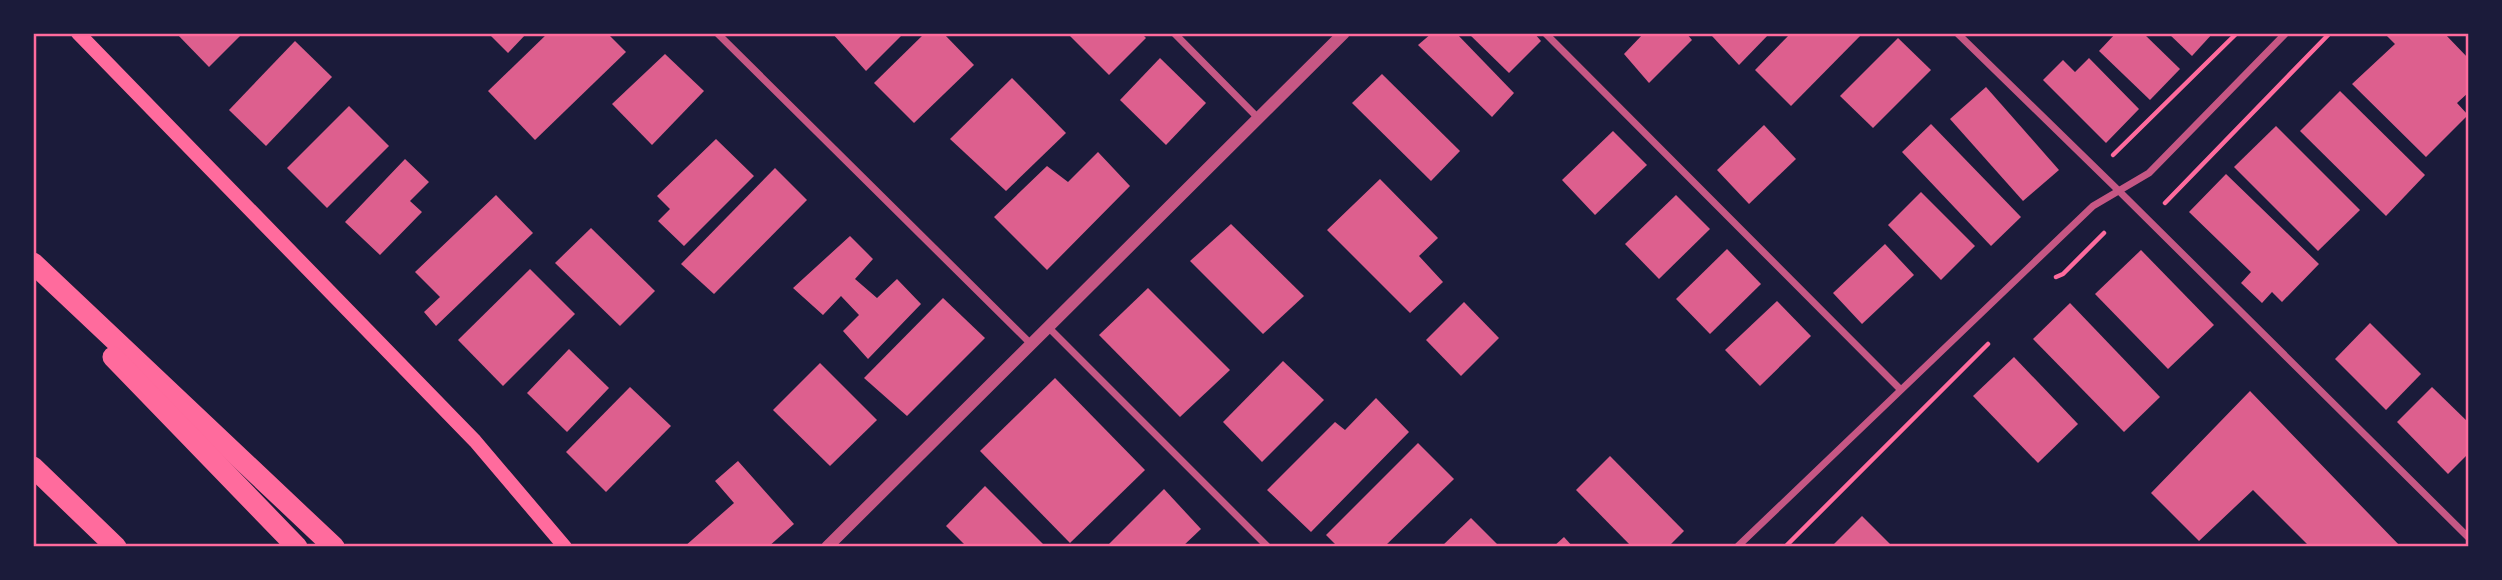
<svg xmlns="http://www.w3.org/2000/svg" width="2502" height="580" viewBox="0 0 2502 580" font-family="Inter,sans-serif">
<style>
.building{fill:#dd5f8e}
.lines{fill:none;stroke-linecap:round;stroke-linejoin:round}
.path{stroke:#ff6b9d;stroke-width:4.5}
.minor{stroke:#c65784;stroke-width:7}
.tertiary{stroke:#c65784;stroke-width:12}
.secondary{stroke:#ff6b9d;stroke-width:14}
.motorway{stroke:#ff6b9d;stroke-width:21}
.neatline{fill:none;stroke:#ff6b9d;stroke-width:2.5}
</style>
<rect width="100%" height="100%" fill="#1b1b3a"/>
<g class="building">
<polygon points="176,33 243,33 209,67"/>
<polygon points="488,33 527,33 508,53"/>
<polygon points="548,33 607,33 626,52 535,140 488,91"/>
<polygon points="832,33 904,33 866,71"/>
<polygon points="925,33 943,33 974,65 914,123 874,83"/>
<polygon points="1067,33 1141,33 1146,38 1109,75"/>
<polygon points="1432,33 1456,33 1514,93 1492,117 1418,45"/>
<polygon points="1468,33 1534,33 1541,41 1509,73"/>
<polygon points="1644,33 1686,33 1692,40 1649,83 1624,54"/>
<polygon points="1715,33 1770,33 1739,65 1712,36"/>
<polygon points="1791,33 1863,33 1791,106 1755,70"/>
<polygon points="2116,33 2143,33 2180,69 2150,100 2099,51"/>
<polygon points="2168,33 2213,33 2192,56"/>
<polygon points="2384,33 2444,33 2469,59 2469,92 2457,103 2468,115 2426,157 2352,84 2395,44"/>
<polygon points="1898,38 1931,70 1873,128 1840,96"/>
<polygon points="295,41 332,77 266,146 229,110"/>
<polygon points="665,54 704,91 652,145 612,104"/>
<polygon points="1160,58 1206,103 1166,145 1120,100"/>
<polygon points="2089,58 2139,109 2106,143 2043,80 2063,60 2075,72"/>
<polygon points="1382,74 1460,151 1431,181 1352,103"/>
<polygon points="1012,78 1066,133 1006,191 950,139"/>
<polygon points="1986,87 2059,170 2023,201 1950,119"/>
<polygon points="2340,91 2425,175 2386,216 2300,131"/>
<polygon points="349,106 389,146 327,208 287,168"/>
<polygon points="1931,124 2021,217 1991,246 1902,152"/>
<polygon points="1764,125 1796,159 1749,204 1717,170"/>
<polygon points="2276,126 2360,210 2318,251 2234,167"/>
<polygon points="1613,131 1647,165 1595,215 1562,180"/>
<polygon points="716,139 754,176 684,246 658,221 670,209 657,196"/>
<polygon points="1098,152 1130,186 1047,270 994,217 1047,166 1068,182"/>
<polygon points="405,159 429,182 410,201 422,212 380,255 345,222"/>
<polygon points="775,168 807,200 714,294 681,264"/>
<polygon points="2226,174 2319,264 2282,302 2272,292 2262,303 2241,283 2251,272 2189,212"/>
<polygon points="1380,179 1438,238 1419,256 1443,282 1410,313 1327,230"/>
<polygon points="1921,192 1975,246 1941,280 1888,225"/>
<polygon points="496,195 533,233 436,326 424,312 440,297 415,272"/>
<polygon points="1676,195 1710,229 1659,279 1625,244"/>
<polygon points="1231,224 1304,296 1263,334 1190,261"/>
<polygon points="591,228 655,291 620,326 555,263"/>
<polygon points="850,236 873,259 855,279 877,298 897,279 921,304 868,359 843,331 859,315 841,296 823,315 793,288"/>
<polygon points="1885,244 1914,275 1862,324 1833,293"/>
<polygon points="1727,249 1761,284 1710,334 1676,299"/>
<polygon points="2141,250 2214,325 2168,369 2095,294"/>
<polygon points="530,269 575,314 503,386 458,340"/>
<polygon points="1148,288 1230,370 1180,417 1099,335"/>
<polygon points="943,298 985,338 907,416 864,378"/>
<polygon points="1777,301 1811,336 1760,386 1725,350"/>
<polygon points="1464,302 1499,338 1461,376 1426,340"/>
<polygon points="2070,303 2160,397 2124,432 2033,339"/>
<polygon points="2370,323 2421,374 2386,410 2335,359"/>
<polygon points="569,349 609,388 567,432 527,393"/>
<polygon points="2014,357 2078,424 2038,463 1973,396"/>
<polygon points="1283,361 1324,400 1262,462 1223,422"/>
<polygon points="820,363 877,420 830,466 773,410"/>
<polygon points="1055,378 1145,470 1070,543 980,451"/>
<polygon points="630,387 671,426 606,492 566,452"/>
<polygon points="2432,387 2469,423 2469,453 2448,474 2397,422"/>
<polygon points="2250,391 2401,547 2310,547 2253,490 2199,541 2151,493"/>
<polygon points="1376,398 1409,432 1311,532 1267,490 1335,422 1345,430"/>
<polygon points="1418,443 1454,479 1384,547 1338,547 1326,535"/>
<polygon points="1610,456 1684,531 1668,547 1632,547 1576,490"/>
<polygon points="738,461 794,524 768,547 684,547 734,503 715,481"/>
<polygon points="985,486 1046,547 967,547 946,526"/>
<polygon points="1164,489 1201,529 1182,547 1106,547"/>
<polygon points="1862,516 1893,547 1831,547"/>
<polygon points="1471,518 1500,547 1441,547"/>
<polygon points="1564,537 1573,547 1553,547"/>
</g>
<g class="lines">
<g class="path">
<polyline points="2113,155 2237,33"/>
<polyline points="2165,203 2330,33"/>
<polyline points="2056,277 2063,274 2104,233"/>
<polyline points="1785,547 1988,344"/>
</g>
<g class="minor">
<polyline points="717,33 1031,344"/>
<polyline points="1174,33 1259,119"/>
<polyline points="1545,33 1900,389"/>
<polyline points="1957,33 2119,191 2469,538"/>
<polyline points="1048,327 1268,547"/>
<polyline points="1737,547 2093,206 2149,173 2286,33"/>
</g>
<polyline class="tertiary" points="827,547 1344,33"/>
<polyline class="secondary" points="78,33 475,441 565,547"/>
<g class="motorway">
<polyline points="33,263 334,547"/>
<polyline points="113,357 297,547"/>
<polyline points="33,467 116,547"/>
</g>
</g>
<rect width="2502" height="580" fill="none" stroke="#1b1b3a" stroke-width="70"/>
<rect x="35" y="35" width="2432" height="510" class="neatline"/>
</svg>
